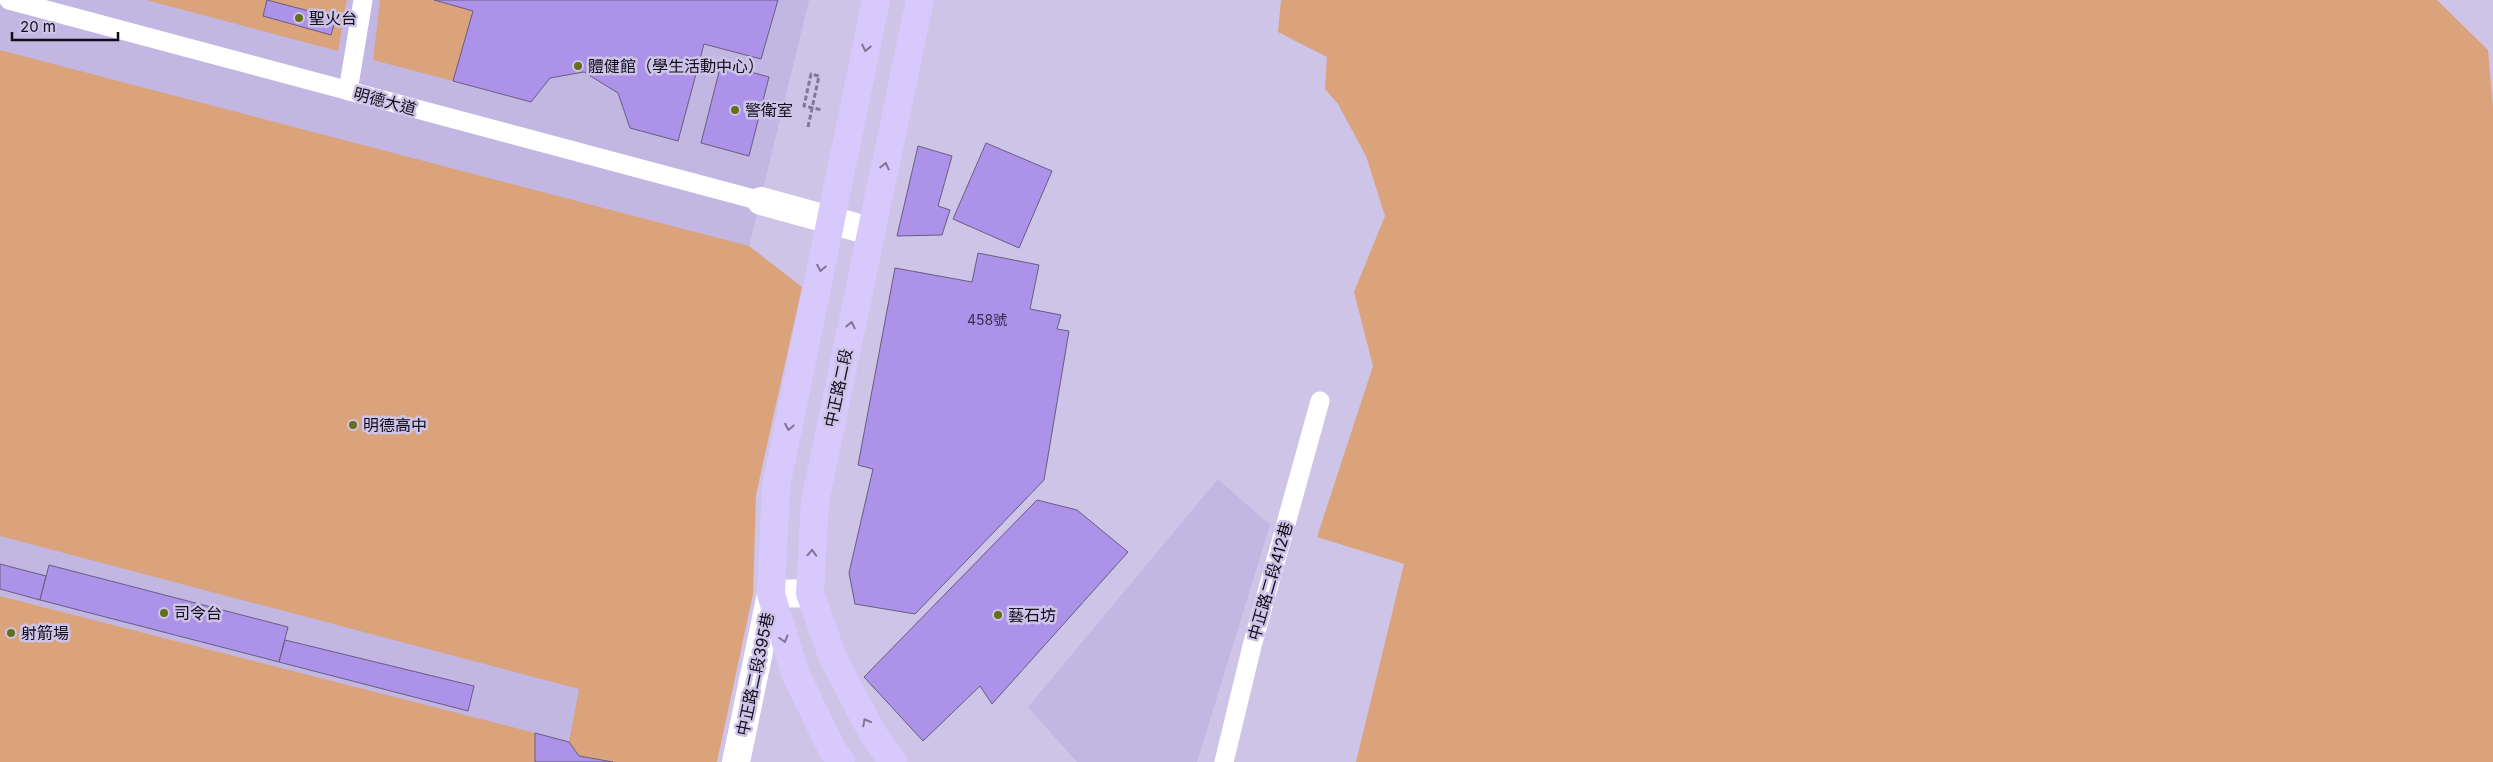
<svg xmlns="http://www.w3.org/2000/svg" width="2493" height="762" viewBox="0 0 2493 762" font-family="Inter,'Noto Sans TC',sans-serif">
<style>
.built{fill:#c2b7e2}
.green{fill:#dba37b}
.building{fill:#ac92e9;stroke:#665e7e}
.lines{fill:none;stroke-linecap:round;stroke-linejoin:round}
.path{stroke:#807994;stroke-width:3;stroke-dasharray:5 2.5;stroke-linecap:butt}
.service{stroke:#fff;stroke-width:19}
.minor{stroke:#fff;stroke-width:28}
.primary{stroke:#d8c9fd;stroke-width:28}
.oneway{stroke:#7e7496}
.poi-dot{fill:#646f17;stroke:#cdc4e8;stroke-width:2}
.labels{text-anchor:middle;stroke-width:5;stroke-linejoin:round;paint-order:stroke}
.number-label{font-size:14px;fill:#372e4c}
.poi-label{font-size:16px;fill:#100c18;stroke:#cdc4e8;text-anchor:start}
.street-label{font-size:16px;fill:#100c18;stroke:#cdc4e8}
</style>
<rect width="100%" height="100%" fill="#cdc4e8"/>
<g class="built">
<polygon points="0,0 146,0 227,21 246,0 809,0 625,757 36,605 0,661"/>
<polygon points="1218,479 1270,525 1197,762 1077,762 1028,707"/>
</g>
<g class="green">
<polygon points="146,0 347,0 338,51"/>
<polygon points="380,0 434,0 473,11 453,81 373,60"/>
<polygon points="1281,0 2437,0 2488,50 2493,107 2493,762 1356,762 1404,564 1317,537 1373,366 1354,292 1385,216 1366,156 1338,104 1325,89 1327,57 1278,32"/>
<polygon points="0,50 749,246 802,287 756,495 753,594 717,762 613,762 579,756 569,742 579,689 0,536"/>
<polygon points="0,596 535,733 535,762 0,762"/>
</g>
<g class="building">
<polygon points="267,0 336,18 331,35 263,16"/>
<polygon points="434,0 778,0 761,59 704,44 678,141 630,128 618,93 584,72 550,78 531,102 453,81 473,11"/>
<polygon points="721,64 769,77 749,156 701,143"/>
<polygon points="986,143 1052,171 1019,248 953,219"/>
<polygon points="918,146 952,156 938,206 950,210 942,235 897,236"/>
<polygon points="978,253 1039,265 1030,309 1061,315 1057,329 1069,331 1044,480 915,614 855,604 849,573 873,469 858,465 895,268 972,282"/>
<polygon points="1037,500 1077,510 1128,552 992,704 980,686 923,741 864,677"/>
<polygon points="0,564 46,576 40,600 0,589"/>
<polygon points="49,565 288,627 279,662 40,600"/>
<polygon points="285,640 474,686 468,711 279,662"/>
<polygon points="535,733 569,742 579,756 613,762 535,762"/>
</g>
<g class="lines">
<polyline class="path" points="808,127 819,76 811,74 804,106 822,110"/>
<g class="service">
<polyline points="9,0 761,201"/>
<polyline points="348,91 363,0"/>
<polyline points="1224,762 1252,646 1320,401"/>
</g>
<g class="minor">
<polyline points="761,201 870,231"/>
<polyline points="736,762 771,594 810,593"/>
</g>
<g class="primary">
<polyline points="841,762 832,749 795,673 771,594 776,487 876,0"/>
<polyline points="893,762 873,734 833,658 810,593 815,501 920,0"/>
</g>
</g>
<defs><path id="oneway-chevron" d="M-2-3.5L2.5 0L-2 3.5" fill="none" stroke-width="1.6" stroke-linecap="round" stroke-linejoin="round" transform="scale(1.25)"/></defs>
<g class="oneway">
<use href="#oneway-chevron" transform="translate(866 48) rotate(102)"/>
<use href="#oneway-chevron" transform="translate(885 166) rotate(-77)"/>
<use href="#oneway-chevron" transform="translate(821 268) rotate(101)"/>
<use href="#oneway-chevron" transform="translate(851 325) rotate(-78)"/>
<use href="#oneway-chevron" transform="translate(789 427) rotate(101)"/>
<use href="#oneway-chevron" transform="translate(812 553) rotate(-87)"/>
<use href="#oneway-chevron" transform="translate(784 639) rotate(74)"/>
<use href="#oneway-chevron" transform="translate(866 722) rotate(-118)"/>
</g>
<g class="poi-dot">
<circle cx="299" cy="18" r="5"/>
<circle cx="578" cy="66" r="5"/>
<circle cx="735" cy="110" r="5"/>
<circle cx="353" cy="425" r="5"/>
<circle cx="164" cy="613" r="5"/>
<circle cx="998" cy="615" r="5"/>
<circle cx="11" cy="633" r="5"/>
</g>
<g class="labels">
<g class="number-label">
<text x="987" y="325">458號</text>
</g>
<g class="poi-label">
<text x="309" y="24">聖火台</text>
<text x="588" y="72">體健館（學生活動中心）</text>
<text x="745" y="116">警衛室</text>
<text x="363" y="431">明德高中</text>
<text x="174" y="619">司令台</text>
<text x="1008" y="621">藝石坊</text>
<text x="21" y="639">射箭場</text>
</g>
<g class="street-label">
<text transform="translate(385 101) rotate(15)" y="6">明德大道</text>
<text transform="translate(838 388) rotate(-78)" y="6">中正路二段</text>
<text transform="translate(1270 581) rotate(-74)" y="6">中正路二段412巷</text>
<text transform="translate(755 674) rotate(-78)" y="6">中正路二段395巷</text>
</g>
</g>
<path d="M12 32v8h106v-8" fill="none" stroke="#100c18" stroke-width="2.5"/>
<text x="20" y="32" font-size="15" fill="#100c18" stroke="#cdc4e8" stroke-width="4" paint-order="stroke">20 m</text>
</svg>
